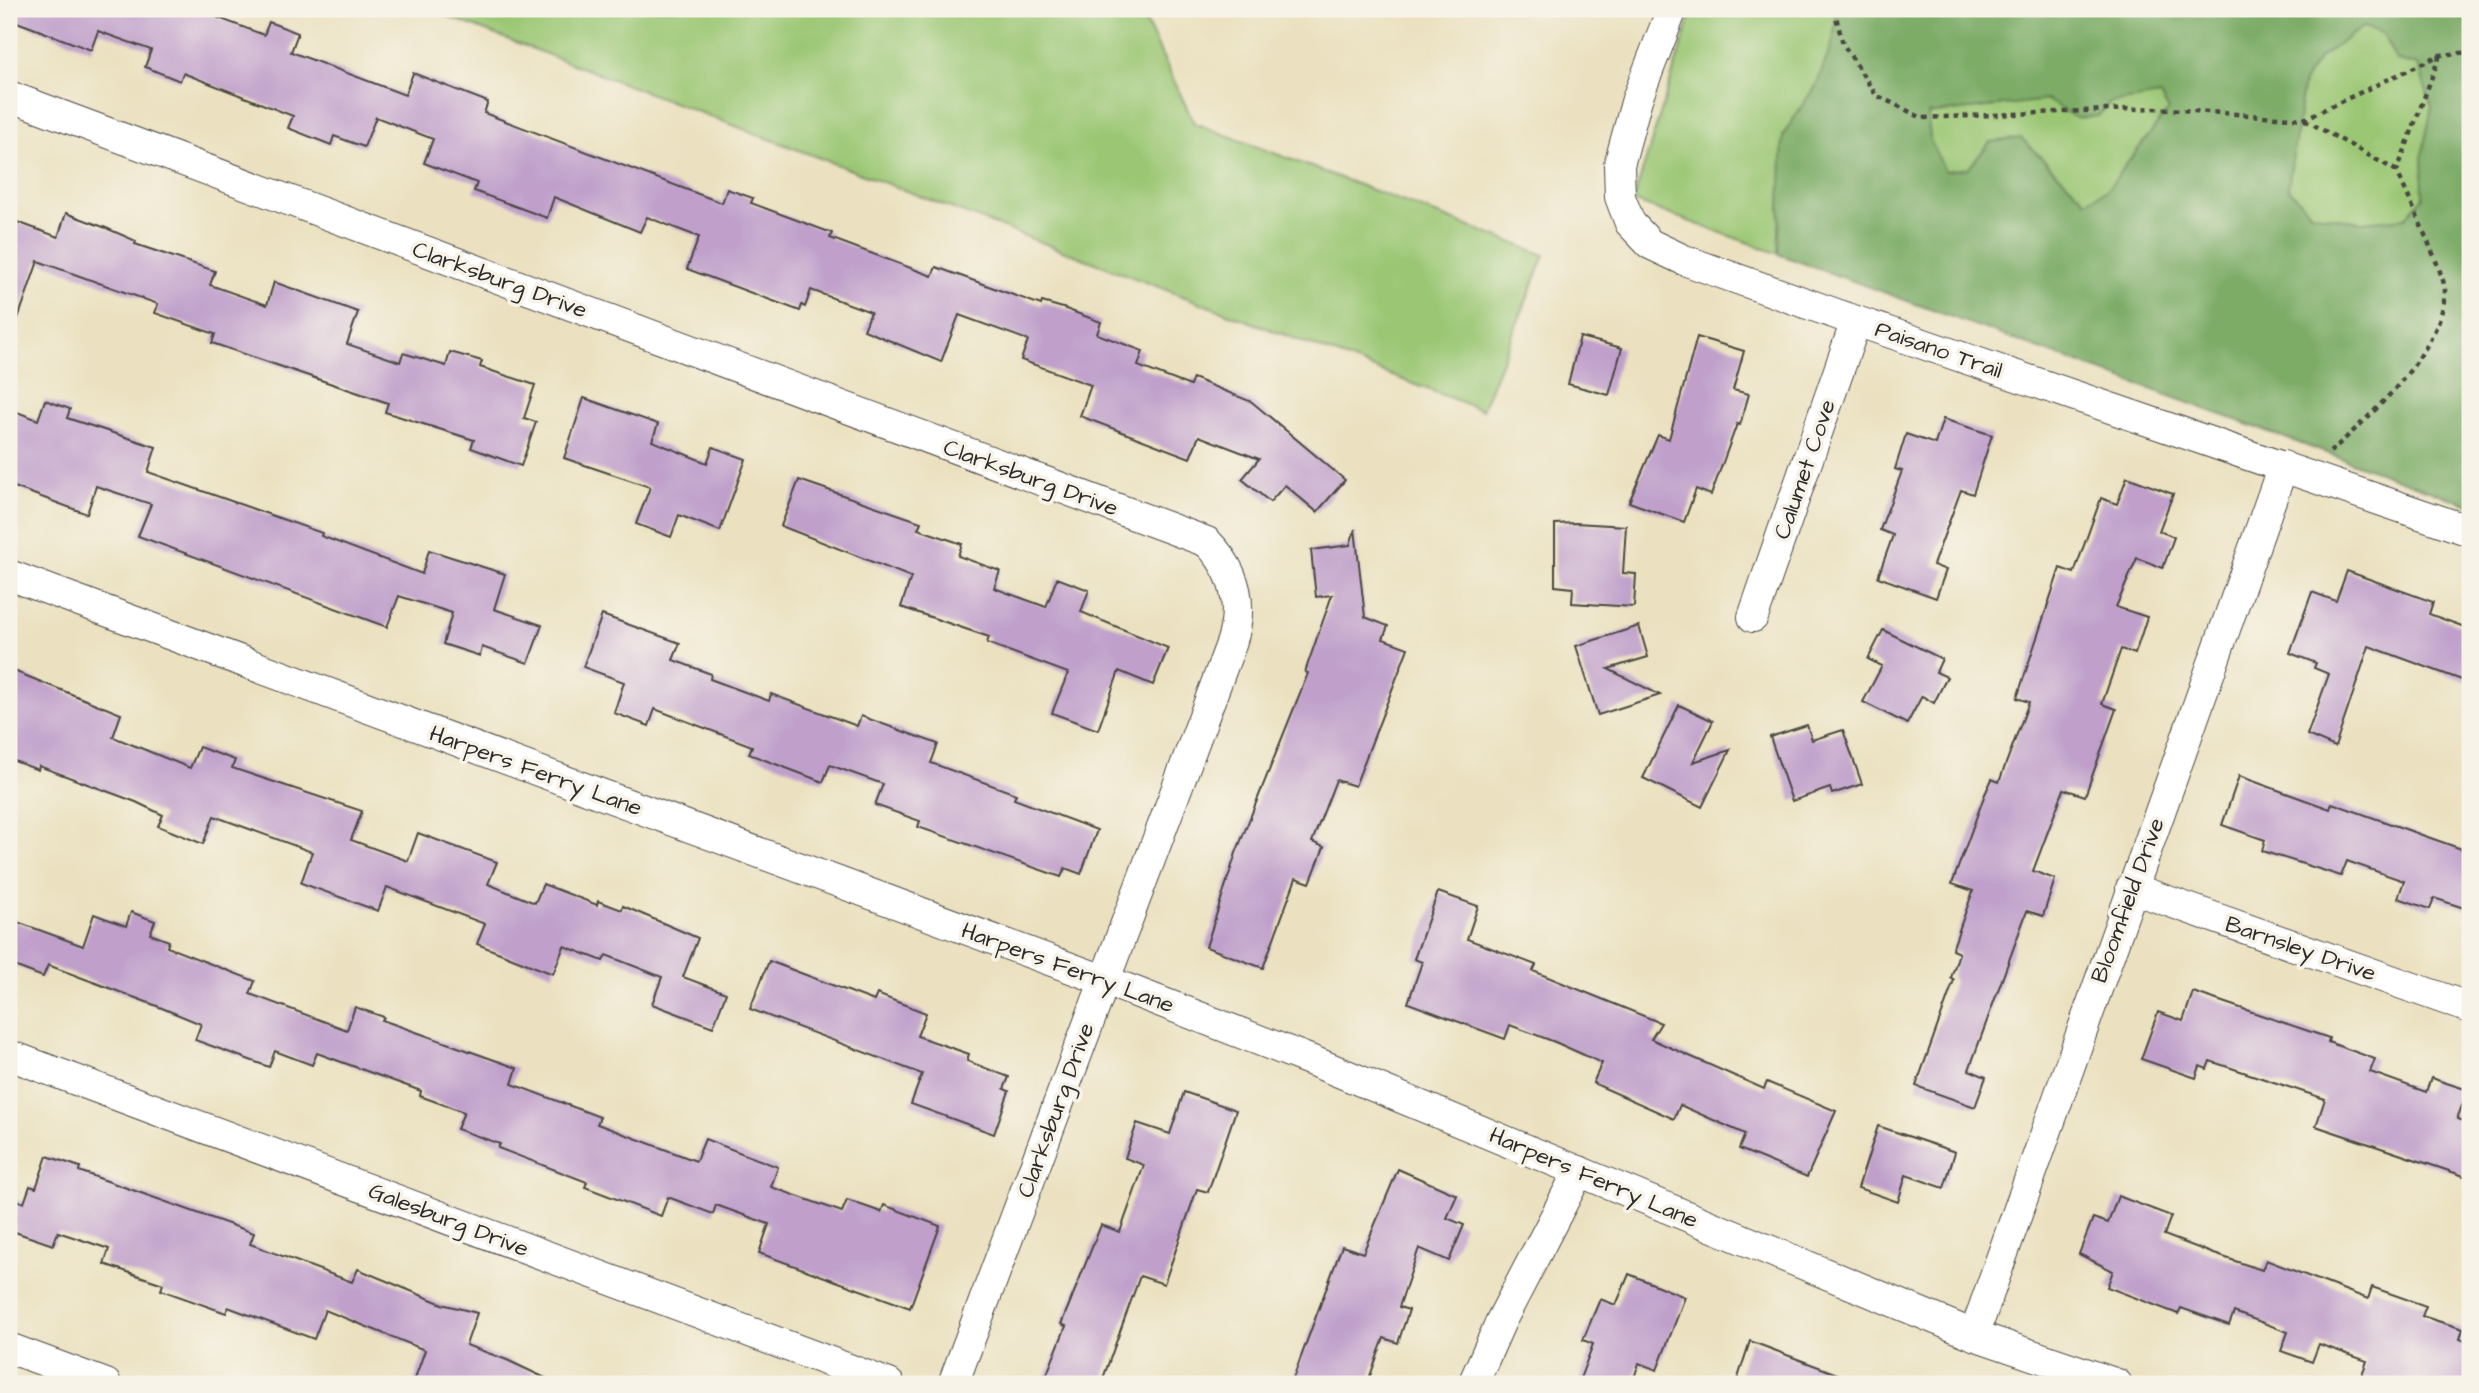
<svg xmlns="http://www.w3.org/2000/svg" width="2479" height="1393" viewBox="0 0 2479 1393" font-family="'Architects Daughter',sans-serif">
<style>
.green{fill:#9bc775;stroke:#637950;stroke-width:2}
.forest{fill:#7cac66;stroke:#546c48;stroke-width:2;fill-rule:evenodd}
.building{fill:#c0a0cb}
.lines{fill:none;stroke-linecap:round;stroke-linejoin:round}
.street-casing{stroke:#484641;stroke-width:32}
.path{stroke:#484641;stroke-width:4.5;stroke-dasharray:5 5;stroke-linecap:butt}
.street{stroke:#fff;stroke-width:30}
.labels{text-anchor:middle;stroke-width:7;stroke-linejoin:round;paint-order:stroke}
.street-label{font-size:23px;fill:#2b2b2b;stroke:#f7f3e8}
</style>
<rect width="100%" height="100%" fill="#f7f3e8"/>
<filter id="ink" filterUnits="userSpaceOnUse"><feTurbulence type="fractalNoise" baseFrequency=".0143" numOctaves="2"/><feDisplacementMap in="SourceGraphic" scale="14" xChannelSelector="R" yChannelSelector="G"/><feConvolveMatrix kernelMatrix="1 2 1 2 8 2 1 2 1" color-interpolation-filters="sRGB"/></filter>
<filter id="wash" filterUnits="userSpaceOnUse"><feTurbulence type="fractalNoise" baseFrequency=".00686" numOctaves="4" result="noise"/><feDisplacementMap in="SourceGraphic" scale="28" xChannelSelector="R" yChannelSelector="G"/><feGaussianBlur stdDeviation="1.57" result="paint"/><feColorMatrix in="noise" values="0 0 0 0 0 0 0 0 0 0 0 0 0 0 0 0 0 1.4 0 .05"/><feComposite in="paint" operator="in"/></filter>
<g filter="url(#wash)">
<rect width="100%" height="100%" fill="#ebe1c0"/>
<g class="green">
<polygon points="428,9 1140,9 1194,123 1545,255 1482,410"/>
<polygon points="1693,9 2470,9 2470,505 1633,201"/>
</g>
<path class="forest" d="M1837,9H2470V505L1778,254L1783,135L1817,83L1833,41ZM2363,27L2382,33L2396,60L2418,65L2432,107L2422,155L2423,197L2405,218L2361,222L2311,213L2288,188L2304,81L2319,58ZM2160,95L2168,110L2106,191L2086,201L2021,138L1990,142L1969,168L1945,171L1930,140L1928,114L2047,100L2076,118L2098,116L2110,103Z"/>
<g id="blocks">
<g class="building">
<polygon points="9,9 195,9 264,35 269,22 298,33 291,52 405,95 413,73 488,102 484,113 722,203 727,189 753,198 751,203 832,233 830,238 932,276 936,267 1041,305 1042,302 1063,308 1101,322 1097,334 1143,351 1138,366 1190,386 1193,378 1252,402 1345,480 1317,512 1285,485 1270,502 1242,479 1259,459 1199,436 1190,458 1080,416 1091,385 1021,360 1028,340 959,315 941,362 864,330 871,312 811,290 805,307 802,305 800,311 687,269 699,237 647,217 640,232 554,197 547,218 474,191 477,183 424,163 433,139 376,117 364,147 334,136 331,145 288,128 293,116 183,73 180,81 145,67 151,50 98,31 91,50 9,19"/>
<polygon points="66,213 106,228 136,241 135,244 215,271 210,285 267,305 274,282 358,312 347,344 400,362 403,353 446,366 450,352 482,361 480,367 535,385 524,418 536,422 521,466 471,448 474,440 385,412 388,403 212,343 215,334 155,313 158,304 38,261 13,333 9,332 9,219 58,237"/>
<polygon points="1580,337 1622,348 1609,395 1568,384"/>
<polygon points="1697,337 1744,351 1733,390 1749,394 1740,425 1737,424 1711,495 1696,489 1684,522 1629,502 1658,435 1669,439"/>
<polygon points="584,398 658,424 652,441 707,463 713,447 746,459 720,531 679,515 671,537 636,524 650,487 564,458"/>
<polygon points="45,400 70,409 67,418 156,447 148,472 322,533 321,536 422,574 429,550 505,574 494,609 542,625 528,663 482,647 480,656 443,644 452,613 399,596 387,627 138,536 151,504 96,486 87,514 9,485 9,409 38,420"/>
<polygon points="1943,419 1992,435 1973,494 1961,490 1933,565 1946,570 1936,598 1878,577 1893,535 1880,530 1902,471 1895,469 1906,434 1935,444"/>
<polygon points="2127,477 2173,494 2159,531 2174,537 2163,568 2137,558 2116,607 2147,617 2135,654 2121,649 2102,704 2116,709 2085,796 2064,789 2033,871 2055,879 2043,916 2027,911 1969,1070 1986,1077 1975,1107 1916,1086 1954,980 1951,978 1959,953 1952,950 1973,891 1952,884 1985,794 1992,779 1999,782 2029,702 2017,698 2060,568 2074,573 2101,498 2117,504"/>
<polygon points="799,480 921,522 918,529 962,544 958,556 1000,571 994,588 1046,607 1057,578 1089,590 1081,612 1168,648 1153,685 1119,671 1098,730 1052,713 1068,673 987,643 989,637 901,607 911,577 781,526"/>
<polygon points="1575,523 1626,526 1623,573 1636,574 1634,607 1572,603 1573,588 1555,586 1555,524"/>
<polygon points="1355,529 1365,617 1388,626 1383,639 1408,648 1355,786 1336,780 1312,842 1324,847 1310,883 1296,878 1263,968 1206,947 1236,853 1308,673 1305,672 1332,595 1316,597 1311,550 1350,545"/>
<polygon points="2347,571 2433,602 2429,614 2470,629 2470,683 2369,646 2335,747 2307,735 2329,674 2314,668 2316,663 2290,653 2312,592 2336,601"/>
<polygon points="602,615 680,643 673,660 711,674 710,679 769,701 771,694 857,726 861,716 938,744 931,763 1016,794 1014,799 1097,830 1081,874 1065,868 1061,877 918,827 920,821 875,805 883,784 830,765 823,782 749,754 752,746 655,709 649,726 614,713 624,682 583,667"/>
<polygon points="1639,626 1648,657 1608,669 1660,695 1598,715 1576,646"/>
<polygon points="1883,630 1942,659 1936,672 1947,677 1934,703 1922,696 1907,724 1863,702 1882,666 1868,659"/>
<polygon points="9,669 121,714 113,737 143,749 190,768 199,747 235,760 232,768 362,811 351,840 408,861 418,833 497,862 488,884 535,903 543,884 597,905 598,901 622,910 623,906 698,938 683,977 726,993 713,1027 652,1004 662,977 606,955 603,961 564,946 553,974 477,944 485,924 387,887 378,911 301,883 312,852 214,816 203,844 158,826 163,815 136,802 39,766 38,770 9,759"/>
<polygon points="1679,705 1713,721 1693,762 1730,750 1702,807 1643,778"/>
<polygon points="1807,725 1812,740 1843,730 1862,784 1832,794 1830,788 1792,801 1770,737"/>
<polygon points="2239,776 2330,809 2332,803 2470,852 2470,910 2434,898 2430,909 2398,898 2404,881 2347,861 2341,876 2262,851 2265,840 2222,825"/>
<polygon points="1438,892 1478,906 1467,939 1536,965 1533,971 1661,1023 1651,1039 1764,1089 1767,1082 1836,1111 1807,1177 1739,1149 1745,1134 1680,1105 1674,1119 1593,1083 1602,1063 1555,1042 1510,1025 1505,1039 1408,1003 1422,962 1414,959"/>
<polygon points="131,912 155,921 150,934 169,941 167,947 255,981 250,994 347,1030 355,1007 384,1017 382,1020 517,1068 512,1084 600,1117 597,1124 696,1161 705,1139 778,1167 771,1187 842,1212 847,1200 881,1212 884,1205 940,1226 910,1308 759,1253 769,1224 716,1205 713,1214 668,1197 661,1216 585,1187 587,1182 498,1148 500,1144 457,1129 464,1112 420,1096 421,1091 317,1053 312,1065 275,1051 269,1067 195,1040 201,1024 157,1006 48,965 43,977 9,964 9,919 83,946 94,914 126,926"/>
<polygon points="769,961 874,1001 877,994 926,1013 917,1036 969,1054 967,1061 1009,1077 1004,1089 1009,1091 994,1134 911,1104 922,1074 750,1009"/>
<polygon points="2193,992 2329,1038 2328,1042 2375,1059 2370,1072 2426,1092 2431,1078 2468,1090 2457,1119 2470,1124 2470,1178 2316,1126 2325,1099 2210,1061 2207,1069 2200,1066 2196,1078 2141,1059 2158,1012 2183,1021"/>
<polygon points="1184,1092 1236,1110 1208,1192 1197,1189 1164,1284 1140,1276 1101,1384 1043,1384 1066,1326 1061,1324 1069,1305 1101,1225 1120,1232 1144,1165 1125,1158 1137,1123 1170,1134"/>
<polygon points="1878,1126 1955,1152 1944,1188 1906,1175 1898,1202 1858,1188"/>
<polygon points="47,1156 80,1167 79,1171 254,1233 250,1244 352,1282 358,1269 442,1304 477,1313 466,1345 507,1360 558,1384 413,1384 425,1350 325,1310 314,1339 228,1307 226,1313 161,1290 163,1284 104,1264 109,1249 58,1232 53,1245 9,1230 9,1197 24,1203 30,1186 36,1188"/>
<polygon points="1398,1169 1457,1195 1447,1218 1464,1225 1449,1261 1419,1248 1399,1307 1409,1310 1398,1343 1384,1338 1367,1384 1291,1384 1342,1246 1363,1253"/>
<polygon points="2118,1196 2171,1216 2164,1235 2214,1254 2262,1270 2266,1260 2368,1299 2372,1287 2426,1306 2422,1316 2463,1329 2460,1339 2470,1343 2470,1384 2383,1384 2361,1377 2367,1361 2319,1344 2312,1362 2281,1351 2288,1332 2234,1312 2229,1325 2181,1308 2178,1314 2107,1287 2113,1271 2079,1254 2093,1218 2108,1223"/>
<polygon points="1629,1274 1685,1297 1657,1370 1639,1363 1632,1384 1578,1384 1593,1344 1583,1340 1600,1299 1616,1305"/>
<polygon points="1750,1341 1853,1380 1853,1384 1736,1384"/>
</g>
</g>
</g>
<g filter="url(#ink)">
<use href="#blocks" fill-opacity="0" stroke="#484641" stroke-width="2"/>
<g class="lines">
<defs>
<g id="street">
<polyline points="1672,9 1637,99 1619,165 1620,197 1630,223 1650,244 1684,260 1856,321 2470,531"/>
<path d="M9,96L1207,542C1236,571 1244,605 1231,644L953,1384"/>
<polyline points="9,575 1133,991 1315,1062 1974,1335 2117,1384"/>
<polyline points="1753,617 1856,321"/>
<polyline points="2131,888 2470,1008"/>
<polyline points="9,1055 889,1384"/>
<polyline points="1974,1335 2283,466"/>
<polyline points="9,1348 106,1384"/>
<polyline points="1473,1384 1501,1321 1579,1171"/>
</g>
</defs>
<use href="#street" class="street-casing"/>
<g class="path">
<polyline points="1834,9 1843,44 1876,95 1922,118 2154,108 2304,119 2440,55 2470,52"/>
<polyline points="2305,120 2397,171"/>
<path d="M2330,452C2372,415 2444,349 2445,290C2445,275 2405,191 2397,171L2440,55"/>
</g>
<use href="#street" class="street"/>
</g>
</g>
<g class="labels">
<g class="street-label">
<text transform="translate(500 279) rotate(20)" y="8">Clarksburg Drive</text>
<text transform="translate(1939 349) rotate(19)" y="8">Paisano Trail</text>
<text transform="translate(1804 469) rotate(-71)" y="8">Calumet Cove</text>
<text transform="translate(1031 477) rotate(20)" y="8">Clarksburg Drive</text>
<text transform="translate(536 770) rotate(20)" y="8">Harpers Ferry Lane</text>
<text transform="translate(2127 900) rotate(-70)" y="8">Bloomfield Drive</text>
<text transform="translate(2301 948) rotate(19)" y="8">Barnsley Drive</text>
<text transform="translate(1068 967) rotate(20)" y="8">Harpers Ferry Lane</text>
<text transform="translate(1055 1110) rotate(-70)" y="8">Clarksburg Drive</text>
<text transform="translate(1594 1177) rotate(23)" y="8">Harpers Ferry Lane</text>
<text transform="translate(449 1219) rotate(21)" y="8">Galesburg Drive</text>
</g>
</g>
<rect width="2479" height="1393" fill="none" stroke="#f7f3e8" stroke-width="35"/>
</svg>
